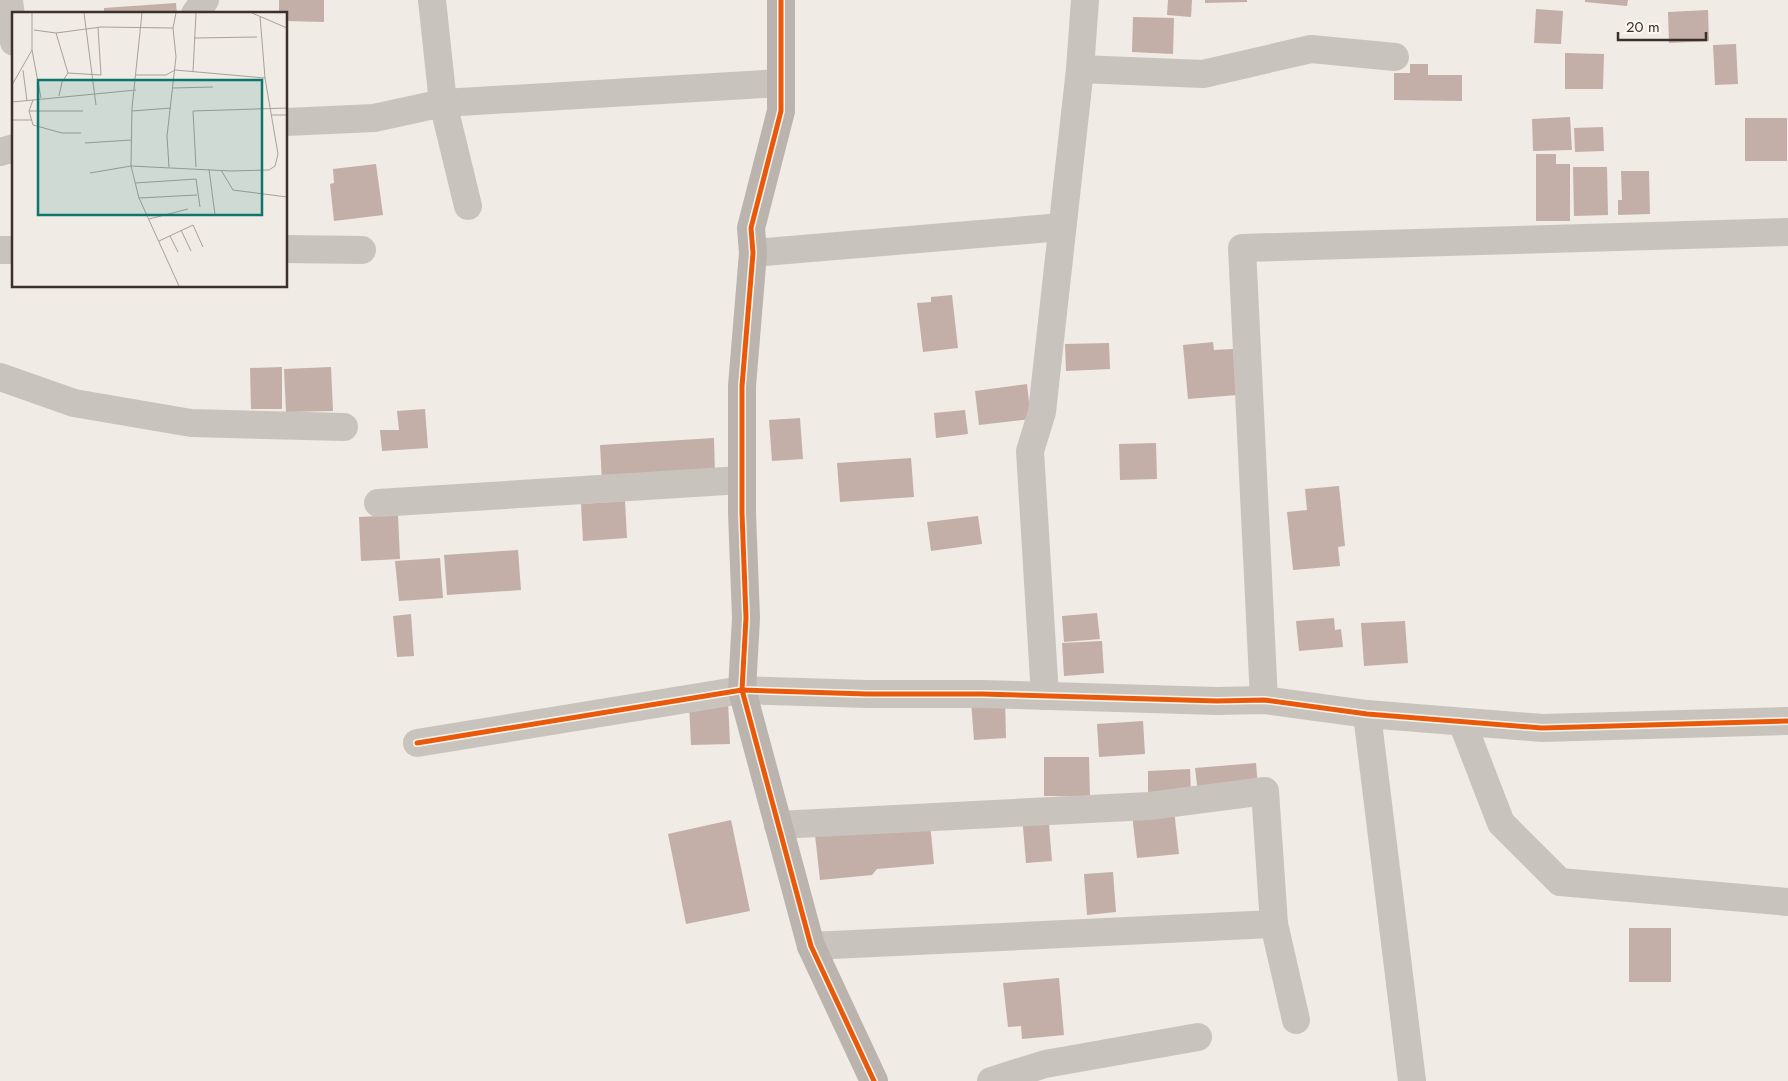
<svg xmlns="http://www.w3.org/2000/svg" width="1788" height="1081" viewBox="0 0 1788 1081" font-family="Jost,sans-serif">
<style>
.building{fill:#c3afa7}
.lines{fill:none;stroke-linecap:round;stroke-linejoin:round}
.street{stroke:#c9c3be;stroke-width:28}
.secondary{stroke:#bab3ae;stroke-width:28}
.cycleway-casing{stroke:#fbf5ee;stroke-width:8}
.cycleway{stroke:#e8590c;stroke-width:5}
.inset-road{fill:none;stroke:#a8a09b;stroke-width:1}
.view{fill:#0f766e;fill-opacity:0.15;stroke:#0f766e;stroke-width:2.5}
.inset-edge{fill:none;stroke:#3b302b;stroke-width:2.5}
</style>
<rect width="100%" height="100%" fill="#f0ebe5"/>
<g class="building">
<polygon points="279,0 324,0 324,22 286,21 286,14 279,14"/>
<polygon points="1168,0 1192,0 1191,17 1167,15"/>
<polygon points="1205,0 1247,0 1247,2 1205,3"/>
<polygon points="1585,0 1628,0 1627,6 1585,2"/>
<polygon points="176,3 177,14 104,14 104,8"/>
<polygon points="1536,9 1563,11 1561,44 1534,43"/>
<polygon points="1708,10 1709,41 1669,43 1668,12"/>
<polygon points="1133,17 1174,18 1173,54 1132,52"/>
<polygon points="1736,44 1738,84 1715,85 1713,45"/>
<polygon points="1565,53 1604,54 1603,89 1565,89"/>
<polygon points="1410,64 1428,64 1428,75 1462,75 1462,101 1394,100 1394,73 1410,73"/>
<polygon points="1570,117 1572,150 1533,151 1532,119"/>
<rect x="1745" y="118" width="42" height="43"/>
<polygon points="1603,127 1604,151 1575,152 1574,128"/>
<polygon points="1536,154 1556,154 1556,164 1570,164 1570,221 1536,221"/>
<polygon points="376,164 383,215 334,221 330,184 334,183 333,169"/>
<polygon points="1573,167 1607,167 1608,215 1574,216"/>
<polygon points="1621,171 1649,171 1650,214 1618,215 1618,200 1622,200"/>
<polygon points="952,295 958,348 923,352 917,303 931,302 931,297"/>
<polygon points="1213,342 1214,350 1233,349 1237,395 1188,399 1183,345"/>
<polygon points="1109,343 1110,369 1066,371 1065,344"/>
<polygon points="282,367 282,409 251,409 250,368"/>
<polygon points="331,367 333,411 286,412 284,369"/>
<polygon points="1027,384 1031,419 979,425 975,391"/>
<polygon points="425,409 428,448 382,451 380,430 399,430 397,411"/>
<polygon points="965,410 968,434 936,438 934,413"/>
<polygon points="800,418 803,459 772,461 769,420"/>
<polygon points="714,438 715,474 602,482 600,445"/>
<polygon points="1156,443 1157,479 1120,480 1119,444"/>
<polygon points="911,458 914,497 840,502 837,463"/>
<polygon points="1339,486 1345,546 1338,547 1340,566 1293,570 1287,512 1307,510 1305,489"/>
<polygon points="625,501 627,538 583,541 581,504"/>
<polygon points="398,515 400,559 361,561 359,517"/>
<polygon points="978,516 982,544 931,551 927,522"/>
<polygon points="518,550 521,590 447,595 444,555"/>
<polygon points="440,558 443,598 399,601 395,561"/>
<polygon points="1097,613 1100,639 1064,642 1062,616"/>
<polygon points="411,614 414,656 397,657 393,616"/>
<polygon points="1334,618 1335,630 1341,629 1343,647 1299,651 1296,621"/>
<polygon points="1405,621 1408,663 1364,666 1361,623"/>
<polygon points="1102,641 1104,673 1064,676 1062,643"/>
<polygon points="1005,700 1006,738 974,740 971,702"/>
<polygon points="728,701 730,744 691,745 689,702"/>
<polygon points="1143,721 1145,754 1099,757 1097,724"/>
<polygon points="1044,757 1089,757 1090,796 1044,796"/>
<polygon points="1256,763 1258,787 1198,793 1195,768"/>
<polygon points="1190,769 1191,794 1148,796 1148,771"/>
<polygon points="1174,810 1179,854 1137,858 1132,814"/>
<polygon points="1048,813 1052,861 1026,863 1022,815"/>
<polygon points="731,820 750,911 686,924 668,834"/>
<polygon points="930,823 934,864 877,869 872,875 820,880 815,835"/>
<polygon points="1113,872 1116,912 1087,915 1084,874"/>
<rect x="1629" y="928" width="42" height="54"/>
<polygon points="1059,978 1064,1035 1022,1039 1021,1026 1008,1027 1003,983"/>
</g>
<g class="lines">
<g class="street">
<polyline points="9,0 14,42"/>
<polyline points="432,0 443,103 468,206"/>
<polyline points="195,14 205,0"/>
<polyline points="1080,69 1203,74 1311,49 1395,57"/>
<polyline points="286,122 374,118 443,103 781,83"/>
<polyline points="0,152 14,148"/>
<polyline points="286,249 362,250"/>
<polyline points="0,250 14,250"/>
<polyline points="753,253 1062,227"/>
<polyline points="0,377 74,403 191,423 344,427"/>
<polyline points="378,503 742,480"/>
<polyline points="1045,696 1030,451 1042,412 1080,69 1085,0"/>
<polyline points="1264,700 1242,248 1788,232"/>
<polyline points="1367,714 1412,1081"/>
<polyline points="1462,722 1501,823 1560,882 1788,902"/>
<polyline points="417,743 742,690 867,694 982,694 1217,701 1264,700 1367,714 1542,728 1788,721"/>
<polyline points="778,825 1149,806 1265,791 1274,924 1296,1020"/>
<polyline points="811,946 1274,924"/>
<polyline points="991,1081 1045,1064 1198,1037"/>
</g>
<polyline class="secondary" points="781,0 781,111 751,228 753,253 742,386 742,513 746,618 742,690 811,946 874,1081"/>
<defs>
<g id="cycleway">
<polyline points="781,0 781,111 751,228 753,253 742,386 742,513 746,618 742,690 811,946 874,1081"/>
<polyline points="417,743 742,690 867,694 982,694 1217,701 1264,700 1367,714 1542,728 1788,721"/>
</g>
</defs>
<use href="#cycleway" class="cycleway-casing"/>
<use href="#cycleway" class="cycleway"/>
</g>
<g transform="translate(12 12)">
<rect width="275" height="275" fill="#f0ebe5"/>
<path class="inset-road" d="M72,1L84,93M130,1L120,96L119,154L127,186L167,274M240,1L275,16M22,18L44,21L89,15L161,16M44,21L56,61L50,70L47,84M183,26L245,25M20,38L29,86M11,58L15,89M181,60L184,1M56,61L89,63L86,16M124,63H154L163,58L253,66M0,73L20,38V1M161,76L201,75M21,88L124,78M0,90L21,88L17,99L21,113L50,121H69M17,99H71M120,99L159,96M259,103H275M0,108H19M73,131L119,128M157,155L155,124L164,45L161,16L164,1M184,155L181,99L275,96M197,157L203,203M209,158L221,178L275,185M78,161L119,154L219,159L257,158L263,154L266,142L253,66L248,4M123,171L184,167L188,195M127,186L185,183M137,207L176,197M169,218L179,239M158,224L166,240M147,229L181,213L191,235"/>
<path class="view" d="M26,68H250V203H26Z"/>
<rect width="275" height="275" class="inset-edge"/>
</g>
<path d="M1618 32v8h88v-8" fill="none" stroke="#3b302b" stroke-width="2.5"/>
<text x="1626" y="32" font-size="15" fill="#3b302b" stroke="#fbf5ee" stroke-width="4" paint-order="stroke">20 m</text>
</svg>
